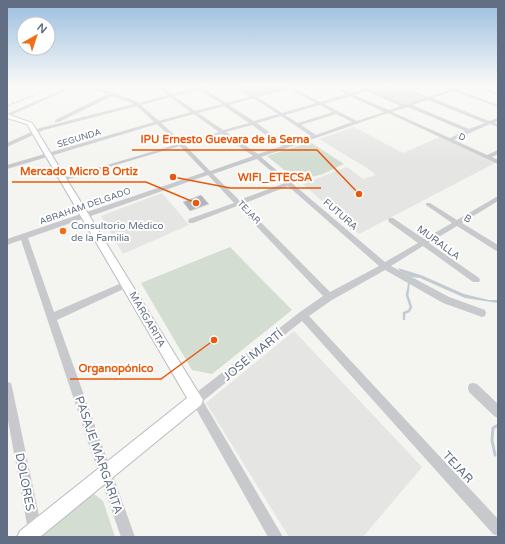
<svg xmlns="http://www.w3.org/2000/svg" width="505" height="544" viewBox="0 0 505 544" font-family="'Varela Round',sans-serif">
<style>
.built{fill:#e5e5e4}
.green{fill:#d4ddd1}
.water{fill:#c3cbd2}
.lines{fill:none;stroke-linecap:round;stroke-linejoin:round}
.stream-far2{stroke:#c3cbd2;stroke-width:2}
.stream-far1{stroke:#c3cbd2;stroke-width:2.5}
.stream{stroke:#c3cbd2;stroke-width:3}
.building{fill:#b1b6bd;stroke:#d6d6d3}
.major-casing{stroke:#b9bcc0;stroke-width:2}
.minor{fill:#c7c9cd;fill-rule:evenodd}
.major{fill:#fff;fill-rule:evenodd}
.rail{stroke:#a6aab1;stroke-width:1;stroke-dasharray:3.5 1.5;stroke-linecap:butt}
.poi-dot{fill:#f26e13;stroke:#fff;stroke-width:1.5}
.labels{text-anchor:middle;stroke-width:4;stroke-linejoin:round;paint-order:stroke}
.far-street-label{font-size:9px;fill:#616e84;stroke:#fff}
.street-label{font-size:10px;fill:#616e84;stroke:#fff}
.poi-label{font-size:10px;fill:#616e84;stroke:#fff;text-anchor:start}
.near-street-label{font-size:12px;fill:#616e84;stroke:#fff}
.leader{fill:none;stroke:#e8590c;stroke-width:1.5}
.callout-dot{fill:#e8590c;stroke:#fff;stroke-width:1.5}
.callout-label{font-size:11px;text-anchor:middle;font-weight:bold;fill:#e8590c;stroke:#fff;stroke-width:4;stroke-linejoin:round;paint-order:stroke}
</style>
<rect width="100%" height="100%" fill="#f4f5f0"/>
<g class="built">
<polygon points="354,127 403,153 440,137 495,163 359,234 303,184 347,167 363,179 376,175 367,168 319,139"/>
<polygon points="162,193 189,225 123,254 101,216"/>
<polygon points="294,331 422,467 363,537 289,537 206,403"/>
</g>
<g class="green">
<polygon points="240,86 285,86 287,87 255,95"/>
<polygon points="384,86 394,86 424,98 404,105 370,90"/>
<polygon points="310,142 344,164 323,174 298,181 267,156"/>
<polygon points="230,247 292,310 212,374 192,370 141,283"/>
<polygon points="94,494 103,501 115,537 38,537"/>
</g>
<polygon class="water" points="398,268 421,275 464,294 489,300 498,300 498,303 465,298 420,278 411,277 400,271"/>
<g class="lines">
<polyline class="stream-far2" points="408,291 409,282"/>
<polyline class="stream-far1" points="404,319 404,313 409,311 411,307 407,295 408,290"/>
<polyline class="stream" points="495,455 492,440 493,428 498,425"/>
</g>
<polygon class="building" points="201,195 209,204 190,211 183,202"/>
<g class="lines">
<defs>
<polygon id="major" points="7,114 32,123 203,400 201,405 40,537 17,537 20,531 187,398 27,124 7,118"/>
</defs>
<use href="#major" class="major-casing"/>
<g class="minor">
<polygon points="70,86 75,86 7,117 7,114"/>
<path d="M82,86C97,86 125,96 139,103L168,95L155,86H160L172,94L200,87L211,86L204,89L226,103L250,97L235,86H240L254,95L288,86H297L293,88L320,102L347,94L330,86H335L351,93L363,89L356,86H361L367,88L381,86L370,90L405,105L424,98L395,86H400L428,97L449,90L440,86C444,86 447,87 451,88C456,89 461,86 466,86L457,90L498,105V107L453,91L432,98L489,121L498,118V121L494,123L498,124V127L490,124L454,140L487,155L498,150V154L492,157L498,160V164L388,113L261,157L385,262L418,243L389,222L388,220L389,218H393L424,239L452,223L426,205V203H430L457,220L498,196V201L462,223L498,245V252L457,226L429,243L479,278L480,280L479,282H473L423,246L391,266L449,297L485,310L486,313L485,316L482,317L443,303L385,270L332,300L309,316L498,519V536L493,534L302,321L203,401L283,537H268L191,400L192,396L300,312L323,296L237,206L193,223H189L188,221L189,219L234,203L208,175L28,238L54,312L124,282H130L131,284L130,286L57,320L135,537H121L89,445L21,240L7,245V239L205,172L180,146L65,180L63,181L60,179L178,144L157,124L7,169V165L154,122L137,106L44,130L7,147V143L40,128L134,104L112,96L59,122H55V120L108,94ZM289,89L316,103L282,113L257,97ZM200,90L222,104L195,111L174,96ZM366,91L401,106L389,110L354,95ZM350,96L384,112L357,121L324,104ZM170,97L191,112L159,121L141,105ZM253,98L278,114L254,121L229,105ZM428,100L485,123L469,129L412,105ZM320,105L333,112L298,123L285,115ZM224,106L249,123L223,130L198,113ZM408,107L465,131L450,138L392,112ZM194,114L219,132L182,142L161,123ZM336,114L352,122L316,135L301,125ZM281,116L311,136L286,145L257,123ZM252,125L282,146L258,154L226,132ZM222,134L253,156L210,171L185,145ZM257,159L285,183L239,200L213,174ZM288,186L379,266L330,292L243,204Z"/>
<polygon points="473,86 479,86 498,93 498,95"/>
<polygon points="7,382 11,383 12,387 42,530 40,535 35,537 30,535 28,530 7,415"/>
<polygon points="473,383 477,384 498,404 498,418 494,416 469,392 468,388 469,384"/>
</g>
<use href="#major" class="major"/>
<polyline class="rail" points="7,106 57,86"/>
</g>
<linearGradient id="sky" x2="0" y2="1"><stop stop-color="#99bddf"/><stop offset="0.53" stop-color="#fafaf8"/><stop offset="1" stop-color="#fafaf8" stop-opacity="0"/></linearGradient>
<rect width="505" height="162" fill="url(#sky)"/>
<circle class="poi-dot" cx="63" cy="231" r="4"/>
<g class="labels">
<g class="far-street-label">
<text transform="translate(462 137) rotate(25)" y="3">D</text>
<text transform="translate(79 138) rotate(-17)" y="3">SEGUNDA</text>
<text transform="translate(85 206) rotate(-19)" y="3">ABRAHAM DELGADO</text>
<text transform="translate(249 212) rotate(46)" y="3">TEJAR</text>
</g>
<g class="street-label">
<text transform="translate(341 214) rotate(41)" y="4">FUTURA</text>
<text transform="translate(468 218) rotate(32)" y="4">B</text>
<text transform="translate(439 242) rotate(36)" y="4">MURALLA</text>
<text transform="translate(148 319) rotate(60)" y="4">MARGARITA</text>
</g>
<g class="poi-label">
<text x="71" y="229">Consultorio Médico<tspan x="71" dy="12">de la Familia</tspan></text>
</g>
<g class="near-street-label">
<text transform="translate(253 355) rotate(-39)" y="4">JOSÉ MARTÍ</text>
<text transform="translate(99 455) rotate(71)" y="4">PASAJE MARGARITA</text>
<text transform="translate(458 467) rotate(47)" y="4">TEJAR</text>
<text transform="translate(25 482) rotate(79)" y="4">DOLORES</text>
</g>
</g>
<path class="leader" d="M359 194L317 150H132M196 203L146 182H12M173 177L230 188H321M214 340L161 379H70"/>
<g class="callout-dot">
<circle cx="359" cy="194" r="4"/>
<circle cx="196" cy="203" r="4"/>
<circle cx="173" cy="177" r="4"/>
<circle cx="214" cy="340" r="4"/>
</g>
<g class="callout-label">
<text x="225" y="143">IPU Ernesto Guevara de la Serna</text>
<text x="79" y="175">Mercado Micro B Ortiz</text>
<text x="275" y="181">WIFI_ETECSA</text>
<text x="116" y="372">Organopónico</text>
</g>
<rect width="505" height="544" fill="none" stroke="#616e84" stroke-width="16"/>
<g transform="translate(36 36) rotate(39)"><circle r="19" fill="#ffffff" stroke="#c0c5ce"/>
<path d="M0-3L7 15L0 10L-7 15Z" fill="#f26e13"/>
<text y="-6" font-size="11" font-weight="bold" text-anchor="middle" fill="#616e84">N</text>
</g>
</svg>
